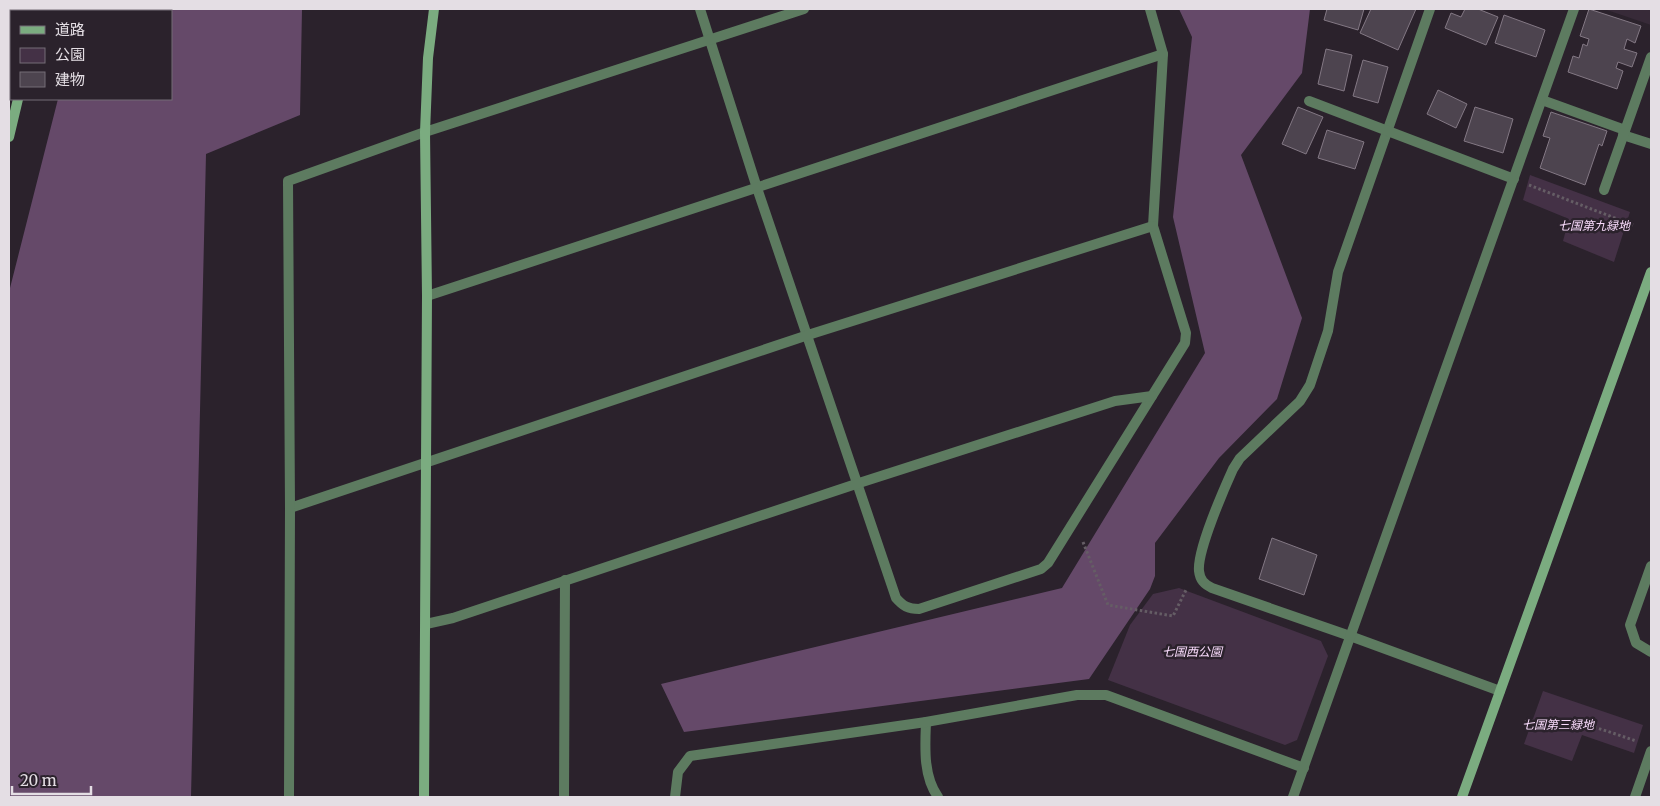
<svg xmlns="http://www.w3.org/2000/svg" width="1660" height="806" viewBox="0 0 1660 806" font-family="Merriweather,'Noto Sans JP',serif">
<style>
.built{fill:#372a38}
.green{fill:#443146}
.forest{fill:#654969}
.building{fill:#4d444f;stroke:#837884}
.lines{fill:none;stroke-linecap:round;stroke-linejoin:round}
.path{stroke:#655d65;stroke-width:3;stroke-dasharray:2.5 2.5;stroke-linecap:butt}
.lane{stroke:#5d7b60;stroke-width:10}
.street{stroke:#5d7b60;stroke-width:10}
.secondary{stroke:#7bac80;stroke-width:10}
.labels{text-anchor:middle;stroke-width:5;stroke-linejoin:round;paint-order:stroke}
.park-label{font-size:12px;font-style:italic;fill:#f7d9fa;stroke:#2b222c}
</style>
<rect width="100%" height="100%" fill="#2b222c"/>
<polygon class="built" points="1604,9 1651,9 1651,25"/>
<g class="green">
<polygon points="1530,175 1630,212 1614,262 1563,241 1569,219 1523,200"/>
<polygon points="1179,588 1321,641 1328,656 1297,740 1285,745 1108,680 1130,625 1153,594"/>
<polygon points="1543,691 1643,725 1634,753 1582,735 1572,761 1524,744"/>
</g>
<g class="forest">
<polygon points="81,9 302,9 300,115 206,154 191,797 9,797 9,292 58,99 171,99 171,11 80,11"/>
<polygon points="1179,9 1310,9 1302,73 1241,155 1302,318 1277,399 1219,458 1155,543 1155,576 1150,589 1089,679 684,732 661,684 1062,588 1205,353 1173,217 1192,37"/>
</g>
<g class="building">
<polygon points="1327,9 1364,9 1358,30 1324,20"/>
<polygon points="1371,9 1416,9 1398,50 1360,33"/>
<polygon points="1465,9 1478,9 1498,17 1486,45 1445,28 1451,13 1461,17"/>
<polygon points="1589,9 1641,26 1635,43 1627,39 1624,49 1637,53 1632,67 1618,62 1616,68 1623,71 1617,89 1568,72 1573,56 1579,58 1583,44 1587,46 1589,39 1580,36"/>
<polygon points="1504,15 1545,30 1536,57 1495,43"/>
<polygon points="1326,49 1352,55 1344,91 1318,84"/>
<polygon points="1363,60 1388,67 1378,103 1353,96"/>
<polygon points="1438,90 1467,104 1456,128 1427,114"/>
<polygon points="1298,107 1323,117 1306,154 1282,144"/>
<polygon points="1475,107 1513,119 1503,153 1464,141"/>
<polygon points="1551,112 1607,131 1602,146 1599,144 1585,185 1540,168 1550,138 1543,136"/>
<polygon points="1327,130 1364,142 1355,169 1318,158"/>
<polygon points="1272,538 1317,555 1304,595 1259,579"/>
</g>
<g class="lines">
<g class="path">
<polyline points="1529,185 1633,225"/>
<polyline points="1083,542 1108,605 1173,616 1186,590"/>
<path d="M1525,722C1562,714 1601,729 1636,741"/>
</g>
<g class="lane">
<polyline points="9,33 11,33"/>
<polyline points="1542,100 1625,130"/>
<polyline points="1623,135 1651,144"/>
<polyline points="1604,190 1651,57"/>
</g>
<g class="street">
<path d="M700,9L757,188L896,598C903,606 908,609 919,609L1041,569L1048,563L1185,343L1186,333L1153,226L1163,54L1150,9"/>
<path d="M1430,9L1338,272L1328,331L1310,385L1300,401L1240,458L1233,469C1224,489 1197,551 1199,571C1200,580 1204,584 1212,588L1350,636L1500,691"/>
<polyline points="1309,101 1514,179"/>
<polyline points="427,296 1163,54"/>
<polyline points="290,508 808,335 1153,226"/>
<polyline points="1651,566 1630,625 1636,643 1651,652"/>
<polyline points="426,624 453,618 856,484 1115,401 1152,396"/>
<path d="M926,722C925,747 923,776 938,797"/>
<polyline points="289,797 290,508 288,181 425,132 804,9"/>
<polyline points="564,797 565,580"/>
<polyline points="675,797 678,772 690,756 926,722 1077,695 1106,695 1304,768"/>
<polyline points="1293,797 1574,9"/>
<polyline points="1635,797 1651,751"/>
</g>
<g class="secondary">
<polyline points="41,11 41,9"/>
<polyline points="9,137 18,99"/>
<polyline points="424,797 427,296 425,132 428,58 434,9"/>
<polyline points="1462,797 1651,272"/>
</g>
</g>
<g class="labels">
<g class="park-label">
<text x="1594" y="230">七国第九緑地</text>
<text x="1192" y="656">七国西公園</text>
<text x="1558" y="729">七国第三緑地</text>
</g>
</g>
<rect width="1660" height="806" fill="none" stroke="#e4dee4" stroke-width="20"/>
<rect x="10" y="10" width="162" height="90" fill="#2b222c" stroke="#756d76"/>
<rect x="20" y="26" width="25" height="8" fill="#7bac80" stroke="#756d76"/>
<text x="55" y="35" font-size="15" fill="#e4dee4">道路</text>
<rect x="20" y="48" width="25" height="15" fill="#443146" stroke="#756d76"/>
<text x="55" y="60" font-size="15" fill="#e4dee4">公園</text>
<rect x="20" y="72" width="25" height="15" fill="#4d444f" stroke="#756d76"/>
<text x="55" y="85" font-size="15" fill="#e4dee4">建物</text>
<path d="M12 786v8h79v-8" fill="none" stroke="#e4dee4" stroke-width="2.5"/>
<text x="20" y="786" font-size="15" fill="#e4dee4" stroke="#2b222c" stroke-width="4" paint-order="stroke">20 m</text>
</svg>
